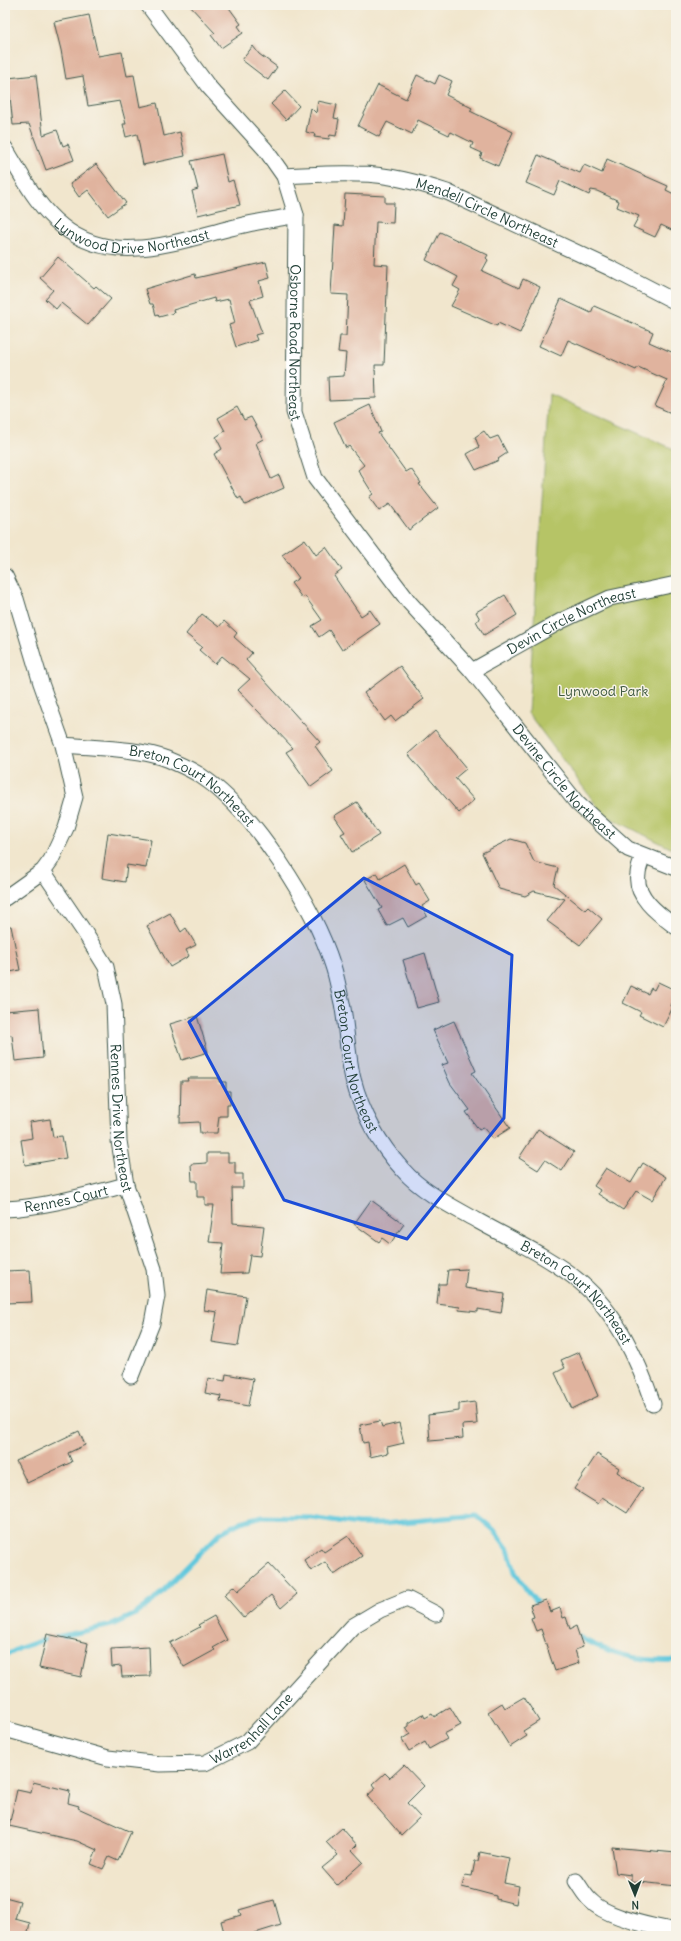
<svg xmlns="http://www.w3.org/2000/svg" width="681" height="1941" viewBox="0 0 681 1941" font-family="Delius,sans-serif">
<style>
.green{fill:#b6c466;stroke:#6a804d}
.lines{fill:none;stroke-linecap:round;stroke-linejoin:round}
.stream{stroke:#61c8dd;stroke-width:5}
.building{fill:#e0b39e}
.street-casing{stroke:#3e564b;stroke-width:17}
.street{stroke:#fff;stroke-width:15}
.marked{fill:#1d4ed8;fill-opacity:0.2;stroke:#1d4ed8;stroke-width:3;stroke-linejoin:round}
.labels{text-anchor:middle;stroke-width:3;stroke-linejoin:round;paint-order:stroke}
.street-label{font-size:14px;fill:#1f3d34;stroke:#f7f3e8}
.park-label{font-size:14px;fill:#3d583e;stroke:#f7f3e8}
</style>
<rect width="100%" height="100%" fill="#f7f3e8"/>
<filter id="ink" filterUnits="userSpaceOnUse"><feTurbulence type="fractalNoise" baseFrequency=".025" numOctaves="2"/><feDisplacementMap in="SourceGraphic" scale="8" xChannelSelector="R" yChannelSelector="G"/><feConvolveMatrix kernelMatrix="1 2 1 2 8 2 1 2 1" color-interpolation-filters="sRGB"/></filter>
<filter id="wash" filterUnits="userSpaceOnUse"><feTurbulence type="fractalNoise" baseFrequency=".012" numOctaves="4" result="noise"/><feDisplacementMap in="SourceGraphic" scale="16" xChannelSelector="R" yChannelSelector="G"/><feGaussianBlur stdDeviation="0.9" result="paint"/><feColorMatrix in="noise" values="0 0 0 0 0 0 0 0 0 0 0 0 0 0 0 0 0 1.4 0 .05"/><feComposite in="paint" operator="in"/></filter>
<g filter="url(#wash)">
<rect width="100%" height="100%" fill="#f1e6cd"/>
<polygon class="green" points="549,394 676,450 676,851 603,814 528,713"/>
<g class="lines">
<g class="stream">
<path d="M574,1634C603,1652 642,1663 676,1660"/>
<polyline points="5,1656 20,1648 43,1640 112,1625 134,1615 153,1601 220,1533 241,1522 263,1516 311,1517 358,1524 382,1524 476,1515 494,1530 508,1549 515,1572 528,1592 541,1608"/>
</g>
</g>
<g id="blocks">
<g class="building">
<polygon points="189,5 227,5 241,24 238,26 243,33 221,48 211,35 215,33"/>
<polygon points="89,15 98,56 122,52 127,76 134,75 140,107 157,103 164,136 180,132 185,156 143,165 137,134 126,137 123,124 126,124 120,101 88,106 83,76 66,79 61,50 54,22"/>
<polygon points="253,46 259,54 277,67 268,80 242,60"/>
<polygon points="36,75 43,135 57,130 63,146 68,144 74,160 46,170 29,124 13,125 8,78"/>
<polygon points="417,75 435,84 439,75 452,81 446,95 472,108 470,111 513,132 498,166 480,158 482,153 471,148 473,143 451,132 449,135 418,120 412,134 387,122 379,137 358,126 378,85 406,99"/>
<polygon points="285,91 299,106 286,120 271,104"/>
<polygon points="318,101 337,105 334,118 339,119 336,136 330,135 329,139 314,137 315,134 306,132 311,108 316,113"/>
<polygon points="222,154 228,182 233,180 240,205 198,215 192,191 198,189 191,161"/>
<polygon points="538,155 580,173 584,165 602,173 607,159 668,186 666,190 676,195 676,232 661,225 655,237 633,227 639,216 617,207 619,201 597,191 591,190 589,195 560,181 554,195 526,183"/>
<polygon points="96,164 126,203 108,216 88,190 79,197 70,184"/>
<polygon points="345,194 385,196 385,203 394,203 393,223 376,222 374,264 388,265 384,365 375,365 376,398 329,400 328,377 344,376 346,353 338,352 340,336 346,336 348,295 331,294 335,225 343,226"/>
<polygon points="440,232 488,255 486,258 488,260 482,271 519,288 523,279 540,287 520,333 498,323 497,326 451,306 460,290 453,286 458,277 426,260"/>
<polygon points="58,257 94,288 96,286 111,299 88,325 61,303 56,309 45,299 53,290 40,278"/>
<polygon points="266,262 270,278 259,281 263,296 250,300 262,333 255,335 257,340 236,347 229,325 235,323 229,299 215,302 214,298 173,310 174,313 159,317 158,314 156,315 153,304 150,304 145,289 195,274 196,278"/>
<polygon points="561,299 591,313 594,306 653,332 649,342 676,354 676,415 655,406 667,380 638,367 636,370 568,340 561,356 539,346"/>
<polygon points="370,405 381,432 378,433 406,472 411,469 421,483 419,484 438,508 409,530 390,504 379,511 369,497 373,494 358,470 364,465 349,446 346,448 334,422"/>
<polygon points="237,407 244,420 251,417 263,439 256,443 271,479 279,475 284,488 245,505 241,497 238,499 214,454 222,449 216,437 225,431 218,418"/>
<polygon points="484,431 490,439 498,436 507,453 498,459 499,460 476,470 467,454 479,447 475,437"/>
<polygon points="305,539 316,555 326,547 342,570 334,576 361,616 370,610 380,624 342,650 329,630 319,637 312,626 322,620 305,596 302,598 291,583 299,578 282,555"/>
<polygon points="505,595 517,615 484,635 476,621 480,619 476,612"/>
<polygon points="202,614 219,627 224,621 237,633 234,637 252,653 246,660 320,742 315,746 333,771 311,787 286,752 293,748 238,690 250,679 222,656 215,664 199,650 202,647 186,634"/>
<polygon points="400,666 424,699 395,721 391,716 385,721 364,693"/>
<polygon points="435,730 467,768 455,778 474,800 459,813 408,754"/>
<polygon points="357,802 379,835 352,852 341,834 345,832 334,816"/>
<polygon points="108,833 151,840 146,868 127,865 125,882 102,878"/>
<polygon points="511,839 525,843 534,862 558,868 554,885 585,910 588,907 602,919 580,945 547,921 565,899 534,891 525,896 499,889 482,853"/>
<polygon points="404,864 416,885 419,883 430,901 422,906 427,916 408,927 403,918 387,926 378,910 382,908 365,880 377,873 380,879"/>
<polygon points="170,913 181,932 186,928 196,945 186,950 189,956 170,967 147,926"/>
<polygon points="5,926 11,926 20,970 5,973"/>
<polygon points="425,953 439,1002 417,1008 403,960"/>
<polygon points="658,982 675,990 671,997 674,999 671,1006 673,1007 663,1027 639,1015 641,1012 623,1003 631,986 648,994 651,988 654,990"/>
<polygon points="39,1008 43,1058 15,1061 12,1035 5,1036 5,1011"/>
<polygon points="197,1016 208,1052 182,1060 170,1024"/>
<polygon points="454,1021 476,1071 472,1073 510,1128 493,1139 484,1127 479,1130 466,1112 470,1110 450,1083 442,1065 448,1063 433,1030"/>
<polygon points="187,1078 219,1078 219,1082 226,1082 226,1091 230,1091 230,1105 227,1105 227,1116 219,1116 217,1133 200,1133 199,1122 180,1123 181,1081 188,1081"/>
<polygon points="50,1119 53,1137 62,1136 66,1158 25,1165 21,1140 32,1138 30,1122"/>
<polygon points="538,1129 574,1152 562,1171 545,1160 538,1170 519,1158"/>
<polygon points="207,1153 228,1153 228,1162 235,1162 235,1174 243,1174 243,1188 232,1188 233,1223 264,1226 260,1256 250,1255 247,1273 220,1274 223,1243 209,1242 214,1205 205,1205 205,1197 197,1197 197,1181 192,1181 191,1164 207,1163"/>
<polygon points="643,1163 666,1177 652,1200 636,1191 623,1210 598,1194 600,1190 594,1186 606,1168 631,1183"/>
<polygon points="371,1200 404,1224 390,1244 382,1238 379,1242 354,1224"/>
<polygon points="467,1269 465,1288 504,1294 501,1313 478,1309 478,1312 459,1310 460,1307 437,1304 439,1284 446,1284 448,1270"/>
<polygon points="30,1270 32,1302 5,1303 5,1271"/>
<polygon points="207,1290 246,1296 238,1346 212,1342 217,1312 204,1310"/>
<polygon points="579,1352 598,1396 572,1409 555,1373 565,1368 561,1360"/>
<polygon points="226,1374 253,1379 248,1406 220,1401 221,1396 205,1393 208,1378 225,1381"/>
<polygon points="475,1402 477,1424 462,1425 463,1438 430,1441 428,1415 459,1411 459,1404"/>
<polygon points="380,1421 382,1427 399,1423 404,1443 387,1447 388,1453 370,1457 368,1442 363,1443 360,1425"/>
<polygon points="79,1431 85,1445 68,1453 72,1462 27,1483 16,1461"/>
<polygon points="597,1454 619,1468 617,1472 643,1489 627,1513 602,1497 598,1504 574,1489"/>
<polygon points="348,1536 362,1556 334,1575 325,1562 311,1571 304,1560 321,1548 324,1552"/>
<polygon points="269,1564 297,1594 281,1608 271,1595 244,1618 224,1595 234,1586 238,1591"/>
<polygon points="546,1600 550,1612 560,1608 563,1618 566,1617 570,1629 576,1626 583,1647 575,1650 579,1663 555,1671 541,1629 536,1631 531,1618 534,1617 530,1605"/>
<polygon points="214,1616 227,1640 213,1648 215,1650 184,1667 170,1643 200,1627 198,1625"/>
<polygon points="47,1634 88,1643 81,1677 39,1668"/>
<polygon points="149,1647 150,1676 122,1677 121,1666 112,1667 111,1649"/>
<polygon points="524,1697 539,1721 523,1731 527,1736 510,1747 488,1712 502,1703 505,1708"/>
<polygon points="450,1707 461,1725 444,1734 447,1739 429,1749 425,1742 409,1751 402,1739 410,1734 406,1728 409,1726 409,1723 423,1714 425,1718 432,1714 434,1717"/>
<polygon points="404,1765 424,1786 407,1803 420,1817 401,1835 367,1796 376,1788 373,1784 385,1773 390,1778"/>
<polygon points="33,1782 70,1791 68,1803 79,1806 78,1808 131,1832 118,1861 109,1857 103,1869 91,1864 97,1850 77,1841 9,1826 17,1790 31,1793"/>
<polygon points="342,1828 357,1845 352,1850 363,1862 337,1885 322,1868 338,1855 326,1842"/>
<polygon points="612,1847 676,1853 676,1886 631,1881 631,1875 616,1873"/>
<polygon points="480,1852 509,1858 504,1883 519,1886 516,1904 496,1899 496,1896 462,1887 465,1875 472,1876 475,1861 478,1861"/>
<polygon points="5,1897 20,1901 15,1919 30,1923 27,1936 5,1936"/>
<polygon points="274,1900 281,1925 252,1934 252,1936 225,1936 221,1921 241,1915 239,1910"/>
</g>
</g>
</g>
<g filter="url(#ink)">
<use href="#blocks" fill-opacity="0" stroke="#3e564b" stroke-width="1"/>
<g class="lines">
<defs>
<g id="street">
<path id="s1" d="M148,5L208,86L265,149L284,176L296,215L294,412L315,478L409,602L472,671L577,803L628,849L676,868"/>
<path id="s2" d="M5,148C22,175 36,206 62,226C112,267 175,242 231,228C252,222 274,220 296,215"/>
<path id="s3" d="M284,176C309,175 333,173 358,174C388,174 419,183 447,192L610,268L676,302"/>
<polyline points="5,576 16,599 41,683 63,745 75,797 66,828 51,860 43,871 5,898"/>
<path id="s4" d="M472,671L561,621L610,598L676,584"/>
<path id="s5" d="M63,745C94,748 139,748 167,759C178,764 191,769 201,776C254,811 314,906 333,966C337,978 339,991 342,1003C347,1028 347,1054 353,1079C362,1113 379,1144 403,1170C422,1192 453,1207 478,1221C512,1240 550,1257 580,1282C617,1313 638,1360 653,1404"/>
<path d="M643,856C642,861 638,868 638,874C634,897 660,915 676,927"/>
<path id="s6" d="M43,871L85,933L106,967L114,1004L119,1141L126,1185L154,1269L157,1296L152,1323L131,1376"/>
<path id="s7" d="M5,1209C46,1207 86,1195 126,1185"/>
<path id="s8" d="M5,1729L108,1758L160,1764L205,1763L247,1742L353,1626L380,1610L407,1599L436,1614"/>
<path d="M576,1881C581,1888 585,1896 591,1901C606,1917 654,1927 676,1931"/>
</g>
</defs>
<use href="#street" class="street-casing"/>
<use href="#street" class="street"/>
</g>
</g>
<path class="marked" d="M364,878L512,955L504,1118L407,1239L284,1200L189,1022Z"/>
<g class="labels">
<g class="street-label">
<text dy="5" stroke="none"><textPath href="#s3" startOffset="210">Mendell Circle Northeast</textPath></text>
<text dy="5" stroke="none"><textPath href="#s2" startOffset="170">Lynwood Drive Northeast</textPath></text>
<text dy="5" stroke="none"><textPath href="#s1" startOffset="387">Osborne Road Northeast</textPath></text>
<text dy="5" stroke="none"><textPath href="#s4" startOffset="112">Devin Circle Northeast</textPath></text>
<text dy="5" stroke="none"><textPath href="#s1" startOffset="919">Devine Circle Northeast</textPath></text>
<text dy="5" stroke="none"><textPath href="#s5" startOffset="140">Breton Court Northeast</textPath></text>
<text dy="5" stroke="none"><textPath href="#s5" startOffset="476">Breton Court Northeast</textPath></text>
<text dy="5" stroke="none"><textPath href="#s6" startOffset="267">Rennes Drive Northeast</textPath></text>
<text dy="5" stroke="none"><textPath href="#s7" startOffset="62">Rennes Court</textPath></text>
<text dy="5" stroke="none"><textPath href="#s5" startOffset="812">Breton Court Northeast</textPath></text>
<text dy="5" stroke="none"><textPath href="#s8" startOffset="263">Warrenhall Lane</textPath></text>
</g>
<g class="park-label">
<text x="603" y="696">Lynwood Park</text>
</g>
</g>
<rect width="681" height="1941" fill="none" stroke="#f7f3e8" stroke-width="20"/>
<g transform="translate(635 1895) rotate(179)" stroke="#f7f3e8" stroke-width="3" paint-order="stroke">
<path d="M0-3L7 15L0 10L-7 15Z" fill="#1f3d34"/>
<text y="-6" font-size="11" font-weight="bold" text-anchor="middle" fill="#1f3d34">N</text>
</g>
</svg>
